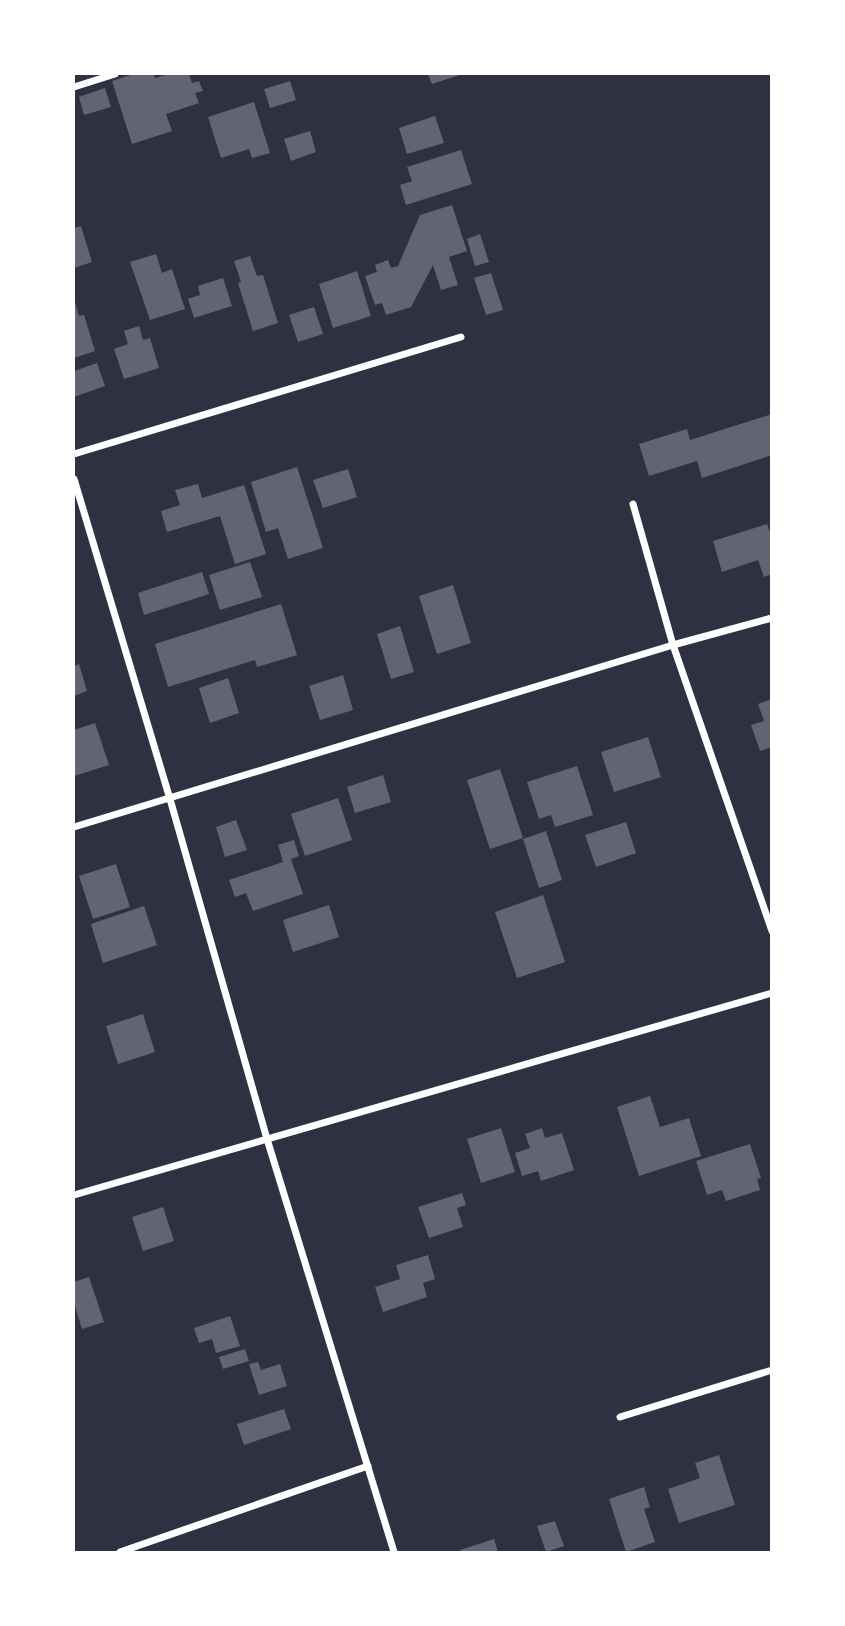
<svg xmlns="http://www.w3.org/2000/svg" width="845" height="1626" viewBox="0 0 845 1626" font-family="Jost,sans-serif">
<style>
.building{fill:#626471}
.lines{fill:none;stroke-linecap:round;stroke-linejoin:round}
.minor{stroke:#fff;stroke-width:7}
</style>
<rect width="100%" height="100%" fill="#2d3142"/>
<g class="building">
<polygon points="134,74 154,74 155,78 169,74 189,74 192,83 199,81 203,91 195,93 199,103 166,114 172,131 132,144 112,81"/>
<polygon points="428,74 463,74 432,84"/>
<polygon points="290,81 296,100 270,108 264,89"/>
<polygon points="105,88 111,107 84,115 79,97"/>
<polygon points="254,102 270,153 252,158 249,149 221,158 208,117"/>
<polygon points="435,116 444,143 407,154 399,128"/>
<polygon points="310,131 316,152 291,161 284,139"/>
<polygon points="461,150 472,184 406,205 400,185 412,181 407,167"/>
<polygon points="452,205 467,251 449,257 458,285 441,290 433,265 411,307 386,315 382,303 375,305 365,276 377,272 375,265 388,260 391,268 398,266 420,215"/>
<polygon points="81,226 92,262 74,268 74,228"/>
<polygon points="480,234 489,262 475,266 467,239"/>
<polygon points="156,254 162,273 172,269 185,309 150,320 130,262"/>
<polygon points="250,256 257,276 263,275 278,323 253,331 238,283 241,282 234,261"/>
<polygon points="357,271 371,316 333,328 319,284"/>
<polygon points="491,273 503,310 486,315 474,278"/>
<polygon points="223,278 232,306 194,318 188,299 200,295 198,286"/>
<polygon points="74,299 79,316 84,315 95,351 74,358"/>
<polygon points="314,307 323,334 298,342 289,315"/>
<polygon points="139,326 143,340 150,338 159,368 124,379 114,349 128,344 124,331"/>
<polygon points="97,363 105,386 74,397 74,371"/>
<polygon points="772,414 772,455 702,478 697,461 649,476 639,444 687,429 690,440"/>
<polygon points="297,467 323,548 288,559 278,528 266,532 251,482"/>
<polygon points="348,469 357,497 323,508 313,480"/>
<polygon points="198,484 202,498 244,485 266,554 235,564 220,516 167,532 161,511 180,505 175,490"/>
<polygon points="767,524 772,538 772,574 764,577 758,560 722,572 713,541"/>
<polygon points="250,562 262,597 220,610 209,575"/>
<polygon points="202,572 209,594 144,615 138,593"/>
<polygon points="453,585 471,643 437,654 419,596"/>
<polygon points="281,604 297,655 257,667 255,660 168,687 155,644"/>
<polygon points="400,626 414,672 391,679 377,634"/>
<polygon points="79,664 87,691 74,696 74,666"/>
<polygon points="343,675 353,710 320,720 309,686"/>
<polygon points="228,678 239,713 210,723 199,688"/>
<polygon points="772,699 772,747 760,751 751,725 764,721 758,704"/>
<polygon points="95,723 109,765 74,776 74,730"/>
<polygon points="648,737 661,777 614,792 601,752"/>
<polygon points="577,766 593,815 555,827 551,815 539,819 527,782"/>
<polygon points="500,769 523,838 490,849 467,780"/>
<polygon points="383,775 391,802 355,813 347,787"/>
<polygon points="338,798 352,840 305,856 291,814"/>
<polygon points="236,820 247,850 225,857 216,827"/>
<polygon points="626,822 636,853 596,867 585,835"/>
<polygon points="546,831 562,880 539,888 523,839"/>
<polygon points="294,840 299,856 291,859 303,894 253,911 246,893 235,897 229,880 283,862 278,845"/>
<polygon points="116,864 130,907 93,919 79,876"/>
<polygon points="543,895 565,962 517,978 495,912"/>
<polygon points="329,905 339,937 293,952 283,920"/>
<polygon points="144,906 157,945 103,963 91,924"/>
<polygon points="143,1014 155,1052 118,1064 106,1026"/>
<polygon points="650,1096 660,1127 689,1118 701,1156 639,1176 617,1107"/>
<polygon points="501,1128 515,1172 481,1183 467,1139"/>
<polygon points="542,1128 545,1138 562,1133 574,1170 541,1181 538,1171 522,1176 515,1153 530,1148 525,1134"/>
<polygon points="750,1144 761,1178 757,1179 760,1190 726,1201 722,1190 707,1195 696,1161"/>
<polygon points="462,1193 466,1205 457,1208 463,1227 429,1238 418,1207"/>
<polygon points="163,1207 174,1241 143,1251 132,1217"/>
<polygon points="428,1255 435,1279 423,1283 427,1297 383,1312 375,1287 400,1279 396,1265"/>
<polygon points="89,1277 104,1322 82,1329 74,1303 74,1282"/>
<polygon points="230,1316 240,1346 216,1353 212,1339 199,1343 194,1328"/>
<polygon points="245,1349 249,1361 223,1369 219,1357"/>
<polygon points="258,1362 261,1370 280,1364 287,1386 259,1395 249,1364"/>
<polygon points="284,1409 291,1429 244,1445 237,1424"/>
<polygon points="719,1455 735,1505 679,1523 668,1489 700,1478 695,1463"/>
<polygon points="644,1487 650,1507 644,1509 655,1542 626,1552 609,1499"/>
<polygon points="555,1521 564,1546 546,1552 537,1526"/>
<polygon points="494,1539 498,1552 461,1552 460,1550"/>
</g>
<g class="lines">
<g class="minor">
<polyline points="74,87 115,74"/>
<polyline points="74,454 461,337"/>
<polyline points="74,479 170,799 267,1139 394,1552"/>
<polyline points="633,504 673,645 772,931"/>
<polyline points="74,827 673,645 772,618"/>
<polyline points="74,1195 772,993"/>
<polyline points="620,1417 772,1370"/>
<polyline points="120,1552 368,1466"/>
</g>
</g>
<rect width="845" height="1626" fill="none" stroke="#ffffff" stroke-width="150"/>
</svg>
